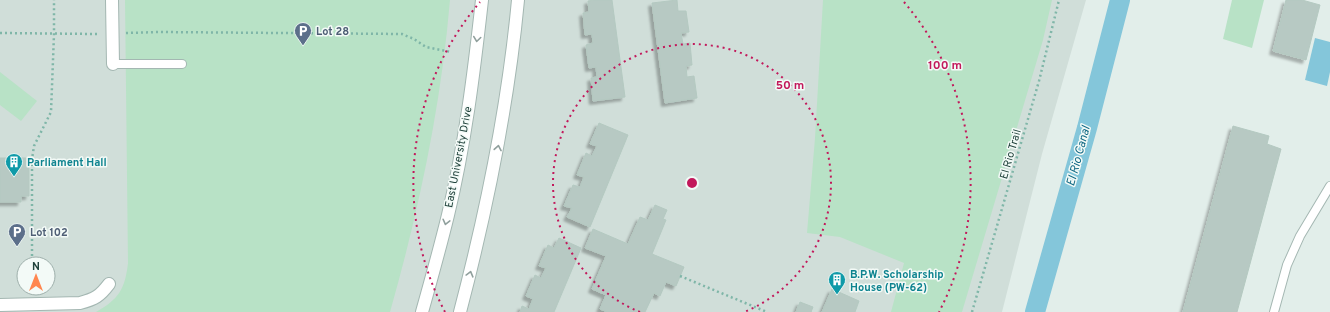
<svg xmlns="http://www.w3.org/2000/svg" width="1330" height="312" viewBox="0 0 1330 312" font-family="Overpass,sans-serif">
<style>
.built{fill:#d0ded9;fill-rule:evenodd}
.green{fill:#b8e2c6}
.water{fill:#84c6da}
.lines{fill:none;stroke-linecap:round;stroke-linejoin:round}
.canal{stroke:#84c6da;stroke-width:20}
.building{fill:#b7c9c3;stroke:#b4c9c1;filter:url(#shadow)}
.service-casing{stroke:#a4b7b2;stroke-width:10}
.minor-casing{stroke:#a4b7b2;stroke-width:14}
.tertiary-casing{stroke:#a4b7b2;stroke-width:14}
.path{stroke:#7fb6a8;stroke-width:2.5;stroke-dasharray:2 3;stroke-linecap:butt}
.service{stroke:#fff;stroke-width:8}
.minor{stroke:#fff;stroke-width:12}
.tertiary{stroke:#fff;stroke-width:12}
.oneway{stroke:#90a09d}
.ring{fill:none;stroke:#c2185b;stroke-width:2;stroke-dasharray:2 4}
.labels{text-anchor:middle;stroke-width:3;stroke-linejoin:round;paint-order:stroke}
.service-label{font-size:11px;font-weight:bold;fill:#4e5e75;stroke:#f3faf7;text-anchor:start}
.street-label{font-size:11px;fill:#20423b;stroke:#f3faf7}
.culture-label{font-size:11px;font-weight:bold;fill:#0d838f;stroke:#f3faf7;text-anchor:start}
.water-label{font-size:12px;font-style:italic;fill:#126a85;stroke:#f3faf7}
.centre{fill:#c2185b;stroke:#f3faf7;stroke-width:2}
.ring-label{font-size:12px;text-anchor:middle;font-weight:bold;fill:#c2185b;stroke:#f3faf7;stroke-width:3;stroke-linejoin:round;paint-order:stroke}
</style>
<defs>
<filter id="shadow"><feDropShadow dx="-3.5" dy="3.5" stdDeviation="1" flood-color="#0004"/></filter>
</defs>
<rect width="100%" height="100%" fill="#e2eeea"/>
<path class="built" d="M0,0H1086L1042,154L1002,312H0ZM24,264H48V288H24Z"/>
<g class="green">
<path d="M125,0H450C441,106 419,210 390,312H96C119,299 125,289 128,263Z"/>
<polygon points="823,0 1052,0 1043,40 962,312 891,312 904,263 840,237 807,233 815,138"/>
<polygon points="1232,0 1264,0 1252,48 1223,39"/>
<polygon points="0,72 37,101 21,121 0,105"/>
</g>
<polygon class="water" points="1315,38 1330,42 1330,72 1327,86 1305,80"/>
<g class="lines">
<polyline class="canal" points="1035,312 1087,128 1120,0"/>
</g>
<g class="building">
<polygon points="594,0 612,0 625,97 593,101 591,78 597,77 596,67 589,68 586,45 593,43 592,34 585,35 583,13 589,12 588,1"/>
<polygon points="677,0 678,11 686,11 689,32 681,33 683,44 690,43 692,65 686,66 687,77 694,76 697,98 665,103 652,3"/>
<polygon points="1286,0 1302,0 1320,5 1306,60 1273,51"/>
<polygon points="599,123 628,135 590,227 567,217 572,208 564,206 573,185 580,187 584,177 577,175 586,153 592,156 597,146 590,144"/>
<polygon points="1233,126 1269,136 1267,144 1281,149 1237,312 1183,312"/>
<polygon points="0,158 29,158 29,196 21,196 21,202 0,202"/>
<polygon points="655,205 667,210 663,219 666,220 652,254 684,267 676,286 666,282 660,296 654,293 645,312 607,312 600,309 606,295 592,289 606,256 585,248 593,229 628,244 640,217 648,220"/>
<polygon points="559,238 581,248 554,312 520,312 522,306 529,309 533,299 526,296 535,275 541,278 546,268 539,266 548,245 554,248"/>
<polygon points="832,289 859,301 855,312 822,312"/>
<polygon points="800,302 813,307 811,312 812,312 796,312"/>
</g>
<g class="lines">
<defs>
<g id="service">
<polyline points="113,64 182,64"/>
<polyline points="1274,312 1287,265 1300,236 1330,186"/>
</g>
<g id="minor">
<polyline points="112,0 113,64"/>
<path d="M0,305L80,303C95,299 100,296 109,284"/>
</g>
<g id="tertiary">
<path d="M422,312C431,280 440,248 448,215C465,145 474,72 482,0"/>
<path d="M460,312C487,209 508,107 518,0"/>
</g>
</defs>
<use href="#service" class="service-casing"/>
<use href="#minor" class="minor-casing"/>
<use href="#tertiary" class="tertiary-casing"/>
<g class="path">
<polyline points="0,33 97,34"/>
<polyline points="126,33 159,32 402,34 414,39 426,47 451,52"/>
<polyline points="32,256 32,159 34,146 51,112 54,34 54,0"/>
<polyline points="680,276 767,312"/>
<polyline points="972,312 1039,81 1059,0"/>
</g>
<use href="#service" class="service"/>
<use href="#minor" class="minor"/>
<use href="#tertiary" class="tertiary"/>
</g>
<defs><path id="oneway-chevron" d="M-2-3.5L2.5 0L-2 3.5" fill="none" stroke-width="1.6" stroke-linecap="round" stroke-linejoin="round"/></defs>
<g class="oneway">
<use href="#oneway-chevron" transform="translate(477 39) rotate(98)"/>
<use href="#oneway-chevron" transform="translate(498 148) rotate(-80)"/>
<use href="#oneway-chevron" transform="translate(446 222) rotate(104)"/>
<use href="#oneway-chevron" transform="translate(470 274) rotate(-75)"/>
</g>
<g class="ring">
<path d="M640 312A139 139 0 1 1 744 312"/>
<path d="M445 312A279 279 0 0 1 480 2M904 2A279 279 0 0 1 939 312"/>
</g>
<defs>
<symbol id="parking-pin" viewBox="-11 -11 22 30"><path d="M0 17L-7.5 6A9.5 9.5 0 1 1 7.5 6Z" fill="#5c6f8a" stroke="#f3faf7"/><path d="M-3.5-5.5H1a3.5 3.5 0 0 1 0 7H-1V5.5H-3.5ZM-1-3.4V-.6H.8a1.4 1.4 0 0 0 0-2.8Z" fill="#fff"/></symbol>
<symbol id="building-pin" viewBox="-11 -11 22 30"><path d="M0 17L-7.5 6A9.5 9.5 0 1 1 7.5 6Z" fill="#0f9aa8" stroke="#f3faf7"/><path d="M-4-6H4V6H1V3H-1V6H-4ZM-2.5-4.3h1.7v1.8h-1.7ZM.8-4.3h1.7v1.8H.8ZM-2.5-1h1.7V.8h-1.7ZM.8-1h1.7V.8H.8Z" fill="#fff"/></symbol>
</defs>
<g fill-rule="evenodd">
<use href="#parking-pin" x="293" y="21" width="20" height="27"/>
<use href="#building-pin" x="4" y="152" width="20" height="27"/>
<use href="#parking-pin" x="7" y="222" width="20" height="27"/>
<use href="#building-pin" x="827" y="270" width="20" height="27"/>
</g>
<g class="labels">
<g class="service-label">
<text x="316" y="35">Lot 28</text>
<text x="30" y="236">Lot 102</text>
</g>
<g class="street-label">
<text transform="translate(1010 154) rotate(-74)" y="4">El Rio Trail</text>
<text transform="translate(458 157) rotate(-79)" y="4">East University Drive</text>
</g>
<g class="culture-label">
<text x="27" y="166">Parliament Hall</text>
<text x="850" y="278">B.P.W. Scholarship<tspan x="850" dy="13">House (PW-62)</tspan></text>
</g>
<g class="water-label">
<text transform="translate(1078 156) rotate(-75)" y="4">El Rio Canal</text>
</g>
</g>
<circle cx="692" cy="183" r="6" class="centre"/>
<g class="ring-label">
<text x="945" y="69">100 m</text>
<text x="790" y="89">50 m</text>
</g>
<g transform="translate(36 276)"><circle r="19" fill="#f3faf7" stroke="#9fb0ac"/>
<path d="M0-3L7 15L0 10L-7 15Z" fill="#ff864f"/>
<text y="-6" font-size="11" font-weight="bold" text-anchor="middle" fill="#20423b">N</text>
</g>
</svg>
